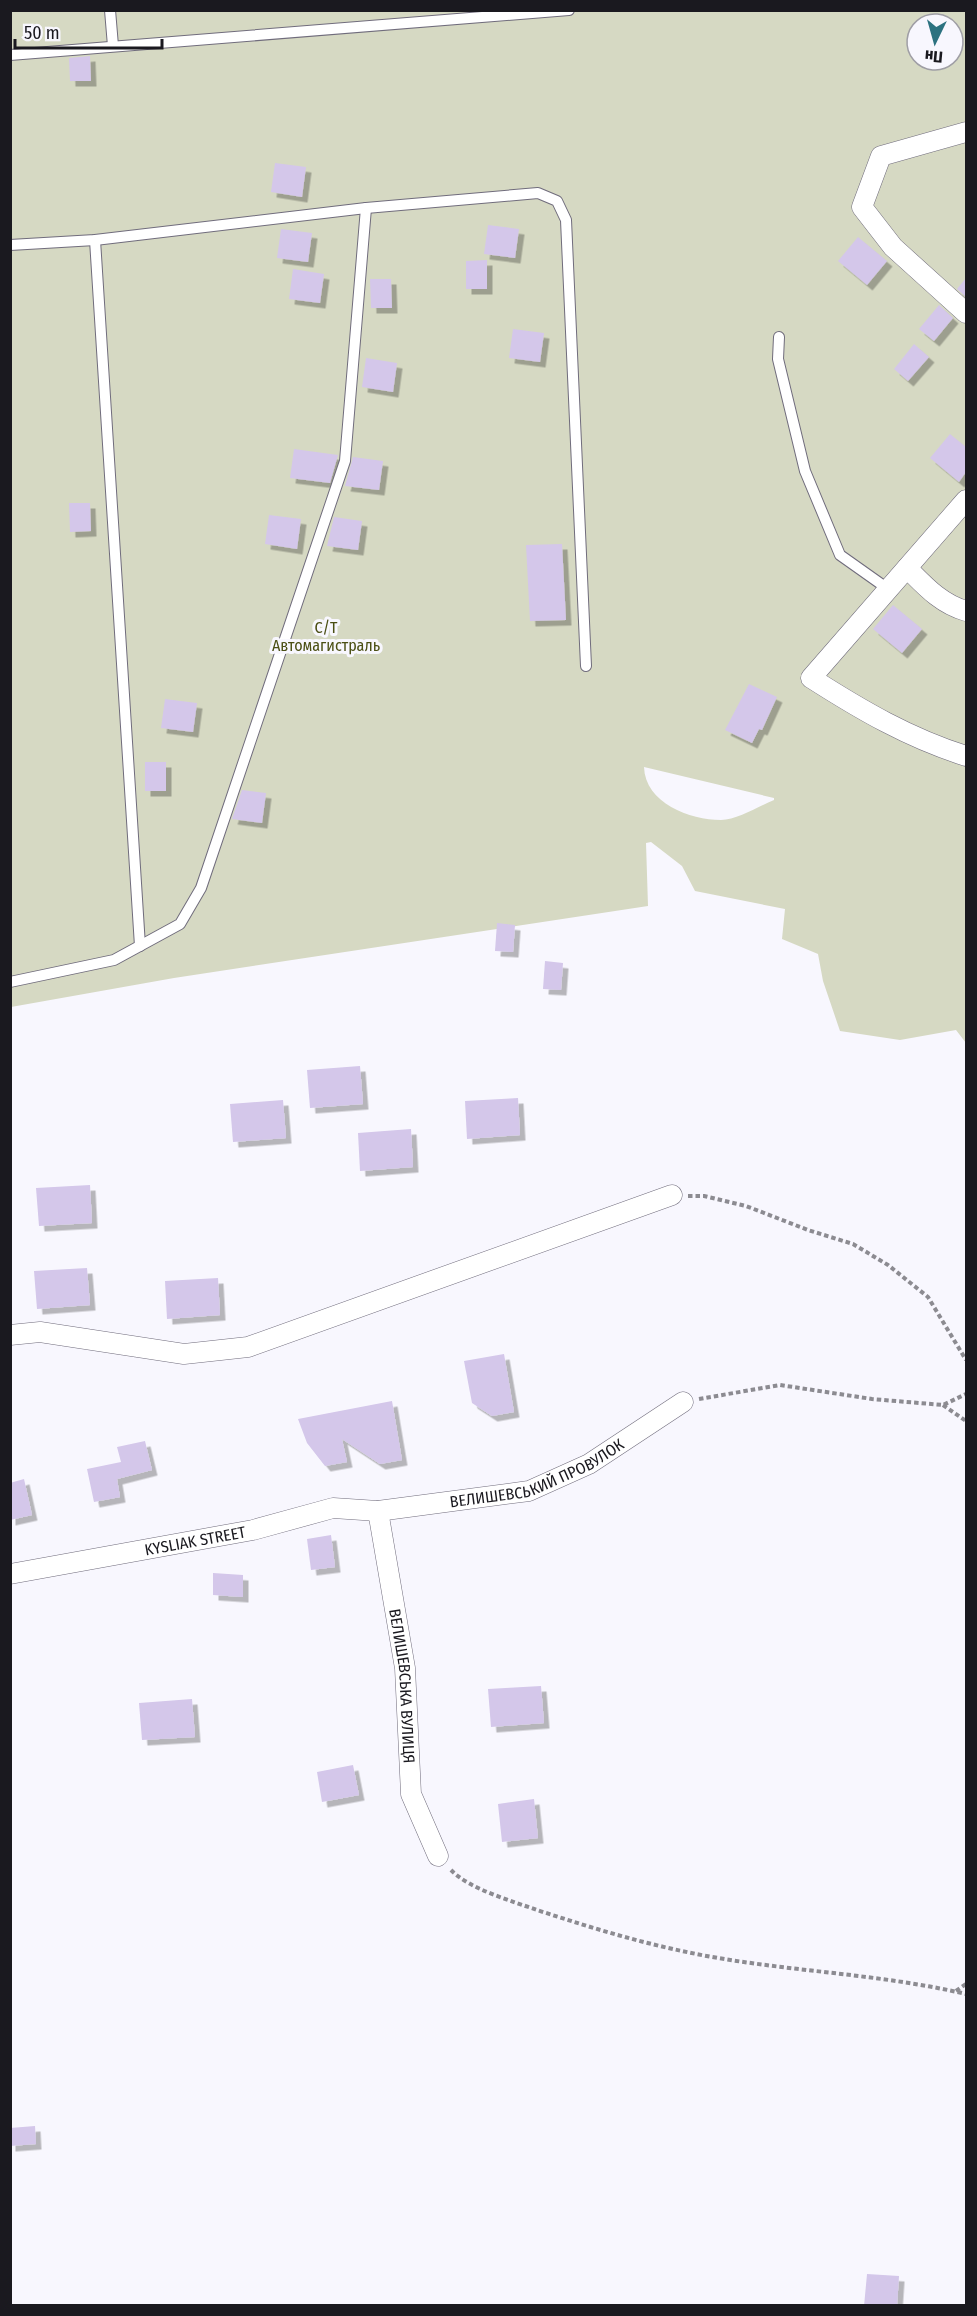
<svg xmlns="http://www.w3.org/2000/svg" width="977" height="2316" viewBox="0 0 977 2316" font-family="'Fira Sans Condensed',sans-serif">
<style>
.green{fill:#d6d9c3;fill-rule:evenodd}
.building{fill:#d4c7ea;filter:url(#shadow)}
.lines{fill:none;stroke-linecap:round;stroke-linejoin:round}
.service-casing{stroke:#706c7c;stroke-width:12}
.minor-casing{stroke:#706c7c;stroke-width:21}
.path{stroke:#8c8b91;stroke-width:4;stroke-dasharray:4.5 3;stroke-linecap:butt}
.service{stroke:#fff;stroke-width:10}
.minor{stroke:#fff;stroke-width:20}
.labels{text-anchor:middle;stroke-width:6;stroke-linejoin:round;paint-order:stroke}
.park-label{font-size:16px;fill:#4b4f14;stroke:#f8f7fe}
.street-label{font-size:16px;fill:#1a191f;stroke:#f8f7fe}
</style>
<defs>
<filter id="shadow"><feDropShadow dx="5.5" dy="5.5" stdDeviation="0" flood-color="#0004"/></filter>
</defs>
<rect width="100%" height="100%" fill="#f8f7fe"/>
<path class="green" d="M11,11H966V1043L956,1030L900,1040L840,1031L823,981L818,954L782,939L785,909L695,891L682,866L651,842L646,843L648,906L174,978L11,1007ZM917,24H953V60H917ZM644,767L774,798V800C759,806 737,820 721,820C690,820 645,803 644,767Z"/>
<g class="building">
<polygon points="90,56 91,81 70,81 69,58"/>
<polygon points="275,163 306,167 302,197 271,192"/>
<polygon points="488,225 519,229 515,258 484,254"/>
<polygon points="281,229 312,233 308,262 277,258"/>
<polygon points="858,237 887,261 867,285 838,261"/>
<polygon points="487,260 487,289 466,289 466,261"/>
<polygon points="293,269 324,274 320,303 289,299"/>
<polygon points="966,278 966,297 957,289"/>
<polygon points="370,279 391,279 392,308 371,308"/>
<polygon points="939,305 953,318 934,341 919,329"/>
<polygon points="513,329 544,333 540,362 509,358"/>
<polygon points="914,344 929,357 908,381 894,369"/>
<polygon points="366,358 397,363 393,392 362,387"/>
<polygon points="950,434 966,447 966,472 959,482 930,458"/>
<polygon points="294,449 338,455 330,483 290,478"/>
<polygon points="353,457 383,461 379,490 345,486"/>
<polygon points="69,503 90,503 91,531 70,532"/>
<polygon points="269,515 301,519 297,549 265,544"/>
<polygon points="334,517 362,521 358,550 327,546"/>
<polygon points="562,544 566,620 530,621 526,545"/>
<polygon points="893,605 922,629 902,653 873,629"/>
<polygon points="749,684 777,697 762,730 759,729 752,743 725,730"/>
<polygon points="165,699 197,703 193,732 161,728"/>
<rect x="145" y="762" width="21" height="29"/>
<polygon points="242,790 266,793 262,823 232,819"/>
<polygon points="497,923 515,925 513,952 495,951"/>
<polygon points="545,961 563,963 561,990 543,989"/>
<polygon points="360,1066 363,1104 310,1108 307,1070"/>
<polygon points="518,1098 520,1135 467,1139 465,1101"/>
<polygon points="283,1100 286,1138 233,1142 230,1104"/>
<polygon points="411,1129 413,1167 360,1171 358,1133"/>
<polygon points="90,1185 92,1223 39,1226 36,1188"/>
<polygon points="87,1268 90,1305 37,1309 34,1271"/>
<polygon points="218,1278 220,1315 167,1319 165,1281"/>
<polygon points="504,1354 514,1412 492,1416 472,1403 464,1361"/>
<polygon points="392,1401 402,1460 380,1464 342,1439 347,1462 325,1466 307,1443 298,1419"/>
<polygon points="145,1441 152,1470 117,1479 120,1497 94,1502 87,1469 121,1462 117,1447"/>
<polygon points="24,1479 32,1515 10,1520 10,1483"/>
<polygon points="331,1535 335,1567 311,1570 307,1539"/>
<polygon points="213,1573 243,1575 243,1597 213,1595"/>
<polygon points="541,1686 544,1723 491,1727 488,1689"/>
<polygon points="192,1699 195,1737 142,1740 139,1703"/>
<polygon points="353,1765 359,1795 322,1802 317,1772"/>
<polygon points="534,1799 538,1838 502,1842 498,1804"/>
<polygon points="35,2126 36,2144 10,2146 10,2128"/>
<polygon points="867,2274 899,2276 897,2306 864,2306"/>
</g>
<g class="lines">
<defs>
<g id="service">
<polyline points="110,10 113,46"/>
<polyline points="10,55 569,10"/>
<polyline points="95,240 140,946"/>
<polyline points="10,245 95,240 366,208 538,193 557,201 566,220 586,666"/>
<polyline points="779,337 778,359 805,471 840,555 888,589"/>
<polyline points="10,982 114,960 180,924 201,888 345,461 366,208"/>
</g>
<g id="minor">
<polyline points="966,132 881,156 862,207 893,247 966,313"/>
<path d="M966,500L811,678C861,710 909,738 966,756"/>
<path d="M907,568C925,586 941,604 966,611"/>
<polyline points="10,1335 40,1332 184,1354 248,1347 672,1195"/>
<path id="s1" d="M378,1511L405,1668L411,1794L438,1856"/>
<path id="s2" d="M10,1574L253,1530L333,1508L378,1511L529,1491L589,1464L683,1402"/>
</g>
</defs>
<use href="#service" class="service-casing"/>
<use href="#minor" class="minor-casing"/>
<g class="path">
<polyline points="688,1196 704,1196 746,1206 808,1230 853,1244 888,1265 928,1297 966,1360"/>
<polyline points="699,1399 780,1385 872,1399 943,1405 966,1394"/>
<polyline points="943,1405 966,1421"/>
<path d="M451,1870C469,1889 512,1901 537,1910C598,1930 654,1947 718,1958C801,1972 885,1975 966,1994"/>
<polyline points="956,1991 966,1984"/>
</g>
<use href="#service" class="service"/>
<use href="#minor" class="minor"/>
</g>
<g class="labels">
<g class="park-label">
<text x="326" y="633">С/Т<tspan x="326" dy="18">Автомагистраль</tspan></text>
</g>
<g class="street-label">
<text dy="6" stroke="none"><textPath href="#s2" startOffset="540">ВЕЛИШЕВСЬКИЙ ПРОВУЛОК</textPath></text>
<text dy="6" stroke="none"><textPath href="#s2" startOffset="188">KYSLIAK STREET</textPath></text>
<text dy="6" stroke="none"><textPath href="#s1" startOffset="177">ВЕЛИШЕВСЬКА ВУЛИЦЯ</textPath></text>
</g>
</g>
<rect width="977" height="2316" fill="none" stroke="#1a191f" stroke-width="24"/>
<g transform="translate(935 42) rotate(185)"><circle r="28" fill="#f8f7fe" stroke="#9f9ea5" stroke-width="1.5"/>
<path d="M0-4.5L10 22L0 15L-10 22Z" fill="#2c7280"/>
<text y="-9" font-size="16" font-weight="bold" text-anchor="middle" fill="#1a191f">Пн</text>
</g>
<path d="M15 39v9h147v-9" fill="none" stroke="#1a191f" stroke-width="3"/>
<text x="24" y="39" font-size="18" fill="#1a191f" stroke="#f8f7fe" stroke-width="4.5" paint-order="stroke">50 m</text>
</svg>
